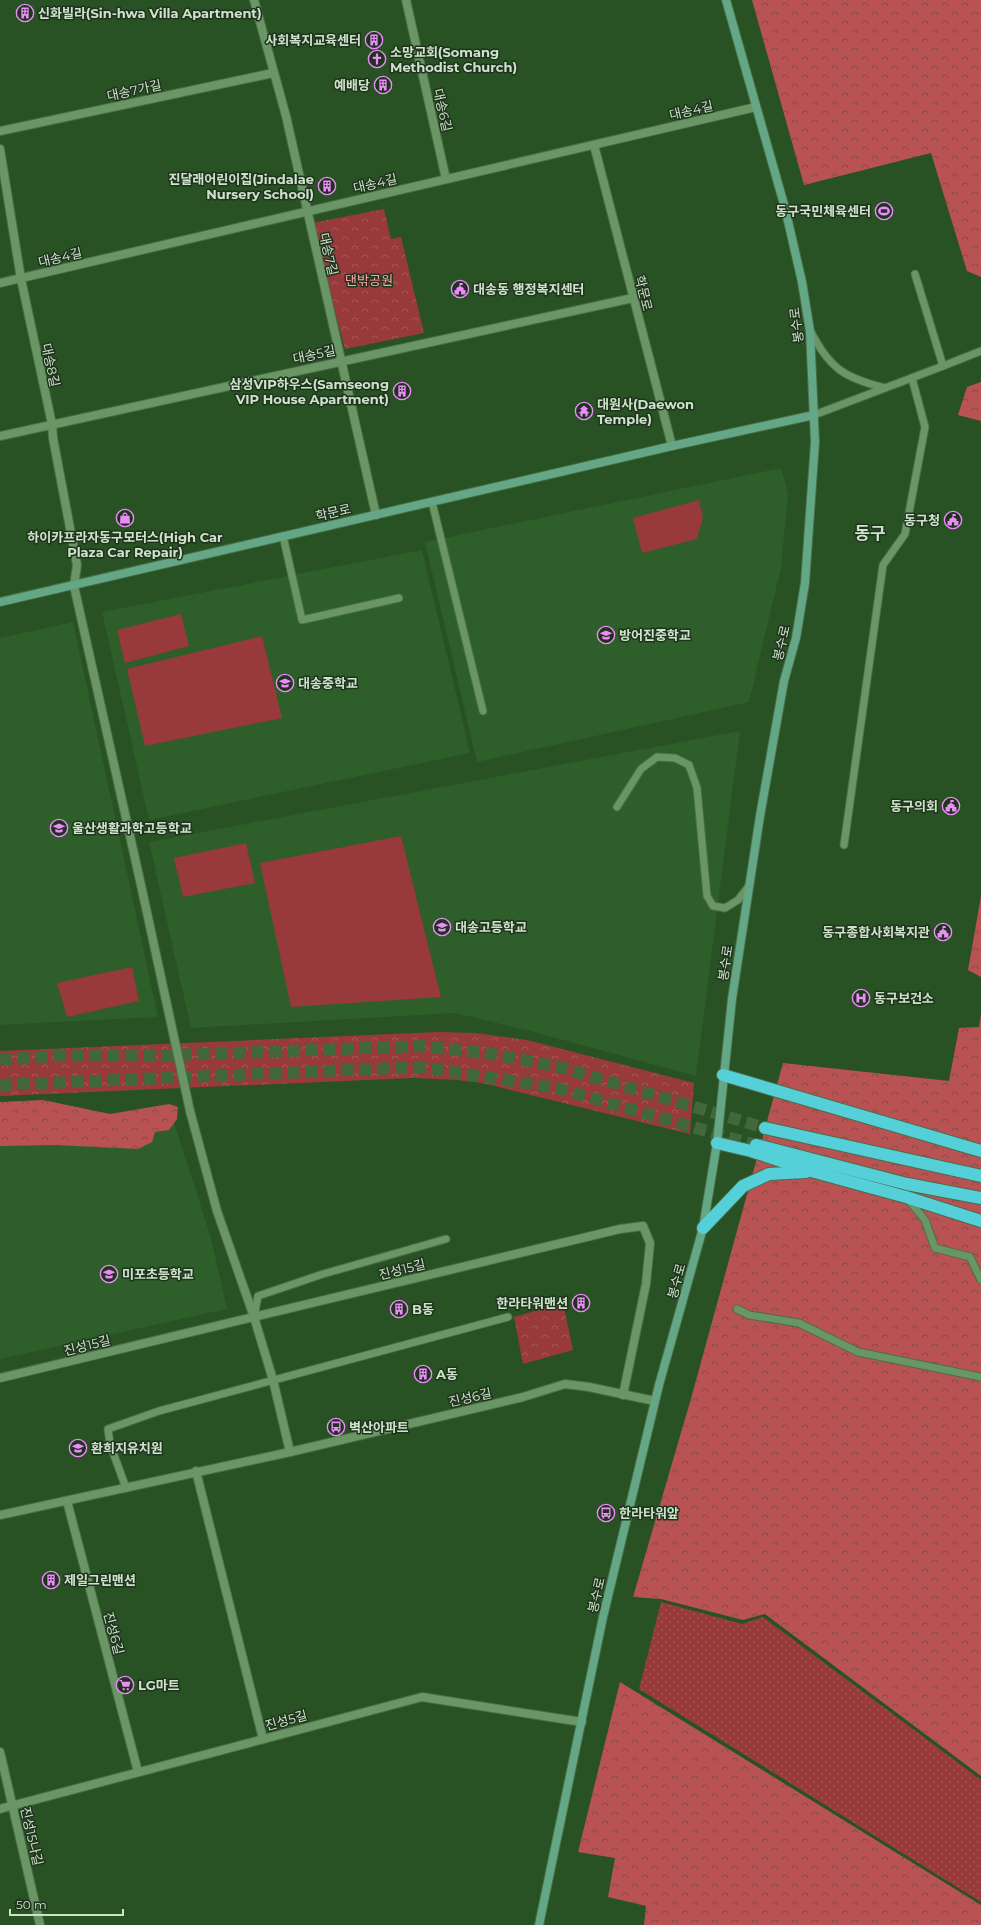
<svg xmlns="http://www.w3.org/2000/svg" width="981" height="1925" viewBox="0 0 981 1925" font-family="Montserrat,'Noto Sans KR',sans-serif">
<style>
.built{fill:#2e5e29}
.grass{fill:url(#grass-dots)}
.forest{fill:url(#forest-crowns)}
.park{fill:url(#park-crowns)}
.pitch{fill:#98393b}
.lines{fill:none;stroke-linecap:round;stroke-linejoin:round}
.highway-tunnel{stroke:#41683d;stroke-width:12;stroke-dasharray:12 6;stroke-linecap:butt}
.lane-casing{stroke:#496e46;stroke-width:9}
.street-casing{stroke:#496e46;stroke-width:10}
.secondary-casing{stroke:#496e46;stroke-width:10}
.highway-casing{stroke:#496e46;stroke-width:14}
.lane{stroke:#699664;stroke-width:7}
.street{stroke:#699664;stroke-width:8}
.secondary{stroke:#63a787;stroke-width:8}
.highway{stroke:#55d0d9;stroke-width:12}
.labels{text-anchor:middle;stroke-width:3;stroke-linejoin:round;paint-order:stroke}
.poi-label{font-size:13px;font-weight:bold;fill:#cce3c9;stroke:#20331e;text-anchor:start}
.street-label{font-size:13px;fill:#cce3c9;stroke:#20331e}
.park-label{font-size:13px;fill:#fdaba8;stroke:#20331e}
.district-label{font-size:17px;font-weight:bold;fill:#cce3c9;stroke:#20331e}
</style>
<defs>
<pattern id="grass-dots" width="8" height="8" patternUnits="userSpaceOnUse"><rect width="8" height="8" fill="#98393b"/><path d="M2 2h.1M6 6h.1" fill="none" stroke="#a55656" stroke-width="1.8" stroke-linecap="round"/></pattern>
<pattern id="forest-crowns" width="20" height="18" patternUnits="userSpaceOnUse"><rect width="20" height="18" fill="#b95253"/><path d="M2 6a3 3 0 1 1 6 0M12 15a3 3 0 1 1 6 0" fill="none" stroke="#874c4a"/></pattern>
<pattern id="park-crowns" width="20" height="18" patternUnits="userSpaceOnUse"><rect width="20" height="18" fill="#98393b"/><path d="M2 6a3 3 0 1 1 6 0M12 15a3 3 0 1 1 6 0" fill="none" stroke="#a55656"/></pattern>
</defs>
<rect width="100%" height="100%" fill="#285224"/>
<g class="built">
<polygon points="781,468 788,494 781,568 749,702 477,762 425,542"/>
<polygon points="422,550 470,753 149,820 102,612"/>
<polygon points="73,622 158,1017 0,1025 0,638"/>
<polygon points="740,731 696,1076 530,1031 455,1013 191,1028 149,842"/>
<polygon points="174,1122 211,1238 227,1309 0,1359 0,1138"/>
</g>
<polygon class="grass" points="661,1602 742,1624 763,1617 981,1780 981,1902 639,1689"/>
<g class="forest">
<polygon points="752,0 981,0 981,277 967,271 931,153 804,185"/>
<polygon points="981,382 981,421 958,415 967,387"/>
<polygon points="981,896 981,977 968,970"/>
<polygon points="981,1014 981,1776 765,1614 743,1620 661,1599 633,1597 692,1395 783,1063 949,1081 959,1028 979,1027"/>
<polygon points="43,1100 110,1114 169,1104 178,1107 177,1119 169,1130 155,1132 152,1142 138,1149 56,1145 0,1146 0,1102"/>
<polygon points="620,1682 981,1905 981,1925 644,1925 646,1906 608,1897 615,1858 578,1852"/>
</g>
<g class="park">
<polygon points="384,209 391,239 401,237 424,333 345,349 312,223"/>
<polygon points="438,1032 476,1033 527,1040 694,1083 690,1134 482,1083 457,1080 413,1078 0,1096 0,1051"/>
<polygon points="563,1303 573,1350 523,1364 514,1317"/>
</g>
<g class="pitch">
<polygon points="699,500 703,517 697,539 642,553 633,518"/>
<polygon points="181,614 189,646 125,663 117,630"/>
<polygon points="262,636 282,718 145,746 127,669"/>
<polygon points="401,836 441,997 291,1007 260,863"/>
<polygon points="246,843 255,883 183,897 174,858"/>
<polygon points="132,967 139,1001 67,1017 57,983"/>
</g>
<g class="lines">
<g class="highway-tunnel">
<polyline points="0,1060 55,1056 176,1055 421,1046 492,1054 560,1067 765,1128"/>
<polyline points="0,1085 420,1067 557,1088 755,1145"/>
</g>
<defs>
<g id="lane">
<path d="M811,332C830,369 845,378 885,388"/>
<polyline points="943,366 981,351"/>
<polyline points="814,415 943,366 915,274"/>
<polyline points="432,502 483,711"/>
<polyline points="283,536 302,620 399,598"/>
<polyline points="617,807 641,769 657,757 675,758 689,765 697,788 707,896 713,906 725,908 738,900 749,886"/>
<polyline points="844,845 883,565 905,534 925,427 912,378"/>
<polyline points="907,1198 925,1220 935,1248 970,1257 981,1280"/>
<polyline points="737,1309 749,1315 799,1323 858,1352 981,1377"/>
<polyline points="254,1317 258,1296 323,1274 446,1239"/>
<polyline points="126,1488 110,1444 108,1429 159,1411 508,1317"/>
</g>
<g id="street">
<polyline points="254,0 286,116 376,515"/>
<polyline points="406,0 446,179"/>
<polyline points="0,131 273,73"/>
<polyline points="594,145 672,446"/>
<polyline points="0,149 21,279 52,424 53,438 77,565 74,586 141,885 190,1111 217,1211 254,1317 273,1380 290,1452"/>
<polyline points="0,283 756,107"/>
<polyline points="0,436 633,298"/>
<polyline points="0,1378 620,1229 643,1226 650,1243 646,1284 623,1395"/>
<polyline points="196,1471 263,1739"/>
<polyline points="67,1501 138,1772"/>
<polyline points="0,1515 290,1452 523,1397 565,1384 589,1387 655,1401"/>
<polyline points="0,1752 40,1925"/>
<polyline points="0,1809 422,1697 582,1722"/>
</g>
<g id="secondary">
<polyline points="0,602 672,446 814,415"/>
<polyline points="539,1925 603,1617 659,1385 703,1228 717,1143 732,999 760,816 784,681 796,638 805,583 815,442 810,331 802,282 785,208 726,0"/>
</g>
<g id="highway">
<polyline points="723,1075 981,1151"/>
<polyline points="765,1128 981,1176"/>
<polyline points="717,1143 751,1151 815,1172 906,1197 981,1221"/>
<polyline points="756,1145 907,1184 981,1198"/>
<polyline points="703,1228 743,1186 769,1174 806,1172"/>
</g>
</defs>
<use href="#lane" class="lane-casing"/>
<use href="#street" class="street-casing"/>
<use href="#secondary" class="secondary-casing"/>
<use href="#highway" class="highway-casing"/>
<use href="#lane" class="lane"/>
<use href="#street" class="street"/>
<use href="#secondary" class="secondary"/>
<use href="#highway" class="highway"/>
</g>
<defs>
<symbol id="building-ring" viewBox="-11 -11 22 22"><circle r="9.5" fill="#20331e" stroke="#ec8cfb" stroke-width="1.5"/><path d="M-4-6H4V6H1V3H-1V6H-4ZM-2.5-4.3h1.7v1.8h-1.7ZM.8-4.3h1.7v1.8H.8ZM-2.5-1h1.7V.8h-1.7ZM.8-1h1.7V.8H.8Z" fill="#ec8cfb"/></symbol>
<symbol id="church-ring" viewBox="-11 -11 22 22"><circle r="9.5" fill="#20331e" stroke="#ec8cfb" stroke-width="1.5"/><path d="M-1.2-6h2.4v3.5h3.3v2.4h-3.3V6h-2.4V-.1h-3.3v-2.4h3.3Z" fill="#ec8cfb"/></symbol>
<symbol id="stadium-ring" viewBox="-11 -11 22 22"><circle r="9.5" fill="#20331e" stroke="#ec8cfb" stroke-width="1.5"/><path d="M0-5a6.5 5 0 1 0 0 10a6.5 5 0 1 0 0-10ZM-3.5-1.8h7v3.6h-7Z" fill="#ec8cfb"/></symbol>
<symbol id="civic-ring" viewBox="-11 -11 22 22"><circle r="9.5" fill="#20331e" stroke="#ec8cfb" stroke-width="1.5"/><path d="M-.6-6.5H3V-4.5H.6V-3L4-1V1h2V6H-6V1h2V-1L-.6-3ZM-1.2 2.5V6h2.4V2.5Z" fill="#ec8cfb"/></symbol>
<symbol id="temple-ring" viewBox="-11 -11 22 22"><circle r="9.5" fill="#20331e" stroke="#ec8cfb" stroke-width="1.5"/><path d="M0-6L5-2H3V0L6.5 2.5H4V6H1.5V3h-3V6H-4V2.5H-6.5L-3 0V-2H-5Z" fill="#ec8cfb"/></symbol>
<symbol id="shop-ring" viewBox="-11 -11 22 22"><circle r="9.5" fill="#20331e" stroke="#ec8cfb" stroke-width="1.5"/><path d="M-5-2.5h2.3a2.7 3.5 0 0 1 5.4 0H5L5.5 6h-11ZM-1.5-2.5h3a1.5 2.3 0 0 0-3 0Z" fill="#ec8cfb"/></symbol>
<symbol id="school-ring" viewBox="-11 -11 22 22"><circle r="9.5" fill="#20331e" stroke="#ec8cfb" stroke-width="1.5"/><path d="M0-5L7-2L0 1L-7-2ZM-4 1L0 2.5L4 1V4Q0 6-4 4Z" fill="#ec8cfb"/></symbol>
<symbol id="hospital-ring" viewBox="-11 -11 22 22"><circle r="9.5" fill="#20331e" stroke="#ec8cfb" stroke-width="1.5"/><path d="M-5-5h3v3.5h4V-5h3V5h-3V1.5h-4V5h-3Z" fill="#ec8cfb"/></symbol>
<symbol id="bus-ring" viewBox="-11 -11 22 22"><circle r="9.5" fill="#20331e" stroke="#ec8cfb" stroke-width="1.5"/><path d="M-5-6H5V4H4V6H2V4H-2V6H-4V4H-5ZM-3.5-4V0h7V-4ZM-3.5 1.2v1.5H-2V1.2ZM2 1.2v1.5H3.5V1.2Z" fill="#ec8cfb"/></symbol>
<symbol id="supermarket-ring" viewBox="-11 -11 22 22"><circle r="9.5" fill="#20331e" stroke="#ec8cfb" stroke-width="1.5"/><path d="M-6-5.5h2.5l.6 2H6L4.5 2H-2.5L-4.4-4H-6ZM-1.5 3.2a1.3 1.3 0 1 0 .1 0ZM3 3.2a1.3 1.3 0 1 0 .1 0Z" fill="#ec8cfb"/></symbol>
</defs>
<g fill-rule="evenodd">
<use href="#building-ring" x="15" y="3" width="20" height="20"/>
<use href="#building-ring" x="364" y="30" width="20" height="20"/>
<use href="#church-ring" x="367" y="49" width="20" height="20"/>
<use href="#building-ring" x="373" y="75" width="20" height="20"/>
<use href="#building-ring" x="317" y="176" width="20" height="20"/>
<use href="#stadium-ring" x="874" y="201" width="20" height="20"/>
<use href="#civic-ring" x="450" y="279" width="20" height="20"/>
<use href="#building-ring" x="392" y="381" width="20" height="20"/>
<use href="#temple-ring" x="574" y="401" width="20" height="20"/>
<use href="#shop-ring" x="115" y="508" width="20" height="20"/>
<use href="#civic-ring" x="943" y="510" width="20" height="20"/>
<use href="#school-ring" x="596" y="625" width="20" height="20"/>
<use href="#school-ring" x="275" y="673" width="20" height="20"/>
<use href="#civic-ring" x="941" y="796" width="20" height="20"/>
<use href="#school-ring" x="49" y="818" width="20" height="20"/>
<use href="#school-ring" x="432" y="917" width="20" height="20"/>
<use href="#civic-ring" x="933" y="922" width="20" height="20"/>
<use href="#hospital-ring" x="851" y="988" width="20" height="20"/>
<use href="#school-ring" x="99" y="1264" width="20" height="20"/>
<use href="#building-ring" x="571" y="1293" width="20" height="20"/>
<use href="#building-ring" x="389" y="1299" width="20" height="20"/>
<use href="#building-ring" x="413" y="1364" width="20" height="20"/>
<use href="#bus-ring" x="326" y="1417" width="20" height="20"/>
<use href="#school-ring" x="68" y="1438" width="20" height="20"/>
<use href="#bus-ring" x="596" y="1503" width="20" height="20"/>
<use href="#building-ring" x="41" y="1570" width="20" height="20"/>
<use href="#supermarket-ring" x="115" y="1675" width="20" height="20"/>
</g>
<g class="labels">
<g class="poi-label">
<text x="38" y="18">신화빌라(Sin-hwa Villa Apartment)</text>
<text x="361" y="45" text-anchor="end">사회복지교육센터</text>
<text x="390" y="57">소망교회(Somang<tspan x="390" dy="15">Methodist Church)</tspan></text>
<text x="370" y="90" text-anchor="end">예배당</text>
<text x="314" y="184" text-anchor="end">진달래어린이집(Jindalae<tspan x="314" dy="15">Nursery School)</tspan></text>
<text x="871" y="216" text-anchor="end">동구국민체육센터</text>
<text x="473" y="294">대송동 행정복지센터</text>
<text x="389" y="389" text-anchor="end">삼성VIP하우스(Samseong<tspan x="389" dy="15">VIP House Apartment)</tspan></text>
<text x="597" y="409">대원사(Daewon<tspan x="597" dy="15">Temple)</tspan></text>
<text x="940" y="525" text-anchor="end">동구청</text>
<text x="125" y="542" text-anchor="middle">하이카프라자동구모터스(High Car<tspan x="125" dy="15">Plaza Car Repair)</tspan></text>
<text x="619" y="640">방어진중학교</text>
<text x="298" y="688">대송중학교</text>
<text x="938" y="811" text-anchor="end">동구의회</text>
<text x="72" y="833">울산생활과학고등학교</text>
<text x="455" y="932">대송고등학교</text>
<text x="930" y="937" text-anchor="end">동구종합사회복지관</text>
<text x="874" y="1003">동구보건소</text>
<text x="122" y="1279">미포초등학교</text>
<text x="568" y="1308" text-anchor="end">한라타워맨션</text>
<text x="412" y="1314">B동</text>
<text x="436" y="1379">A동</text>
<text x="349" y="1432">벽산아파트</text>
<text x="91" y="1453">환희지유치원</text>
<text x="619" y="1518">한라타워앞</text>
<text x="64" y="1585">제일그린맨션</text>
<text x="138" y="1690">LG마트</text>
</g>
<g class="street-label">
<text transform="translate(134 90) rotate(-12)" y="5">대송7가길</text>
<text transform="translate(443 110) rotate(77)" y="5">대송6길</text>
<text transform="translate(691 110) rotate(-13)" y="5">대송4길</text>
<text transform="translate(375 183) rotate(-13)" y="5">대송4길</text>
<text transform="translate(329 254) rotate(77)" y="5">대송7길</text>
<text transform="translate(60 257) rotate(-13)" y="5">대송4길</text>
<text transform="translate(644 293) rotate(76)" y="5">학문로</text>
<text transform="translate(796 325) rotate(-97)" y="5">봉수로</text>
<text transform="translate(314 354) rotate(-12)" y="5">대송5길</text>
<text transform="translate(51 365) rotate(78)" y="5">대송8길</text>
<text transform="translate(333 512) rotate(-13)" y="5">학문로</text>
<text transform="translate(781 643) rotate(-77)" y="5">봉수로</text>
<text transform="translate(725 963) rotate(-81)" y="5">봉수로</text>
<text transform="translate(402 1269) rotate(-14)" y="5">진성15길</text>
<text transform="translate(676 1281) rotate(-75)" y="5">봉수로</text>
<text transform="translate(87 1345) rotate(-14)" y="5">진성15길</text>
<text transform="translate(470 1397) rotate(-13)" y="5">진성6길</text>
<text transform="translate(596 1595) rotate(-77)" y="5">봉수로</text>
<text transform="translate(114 1633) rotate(75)" y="5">진성6길</text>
<text transform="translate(286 1720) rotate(-15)" y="5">진성5길</text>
<text transform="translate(32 1836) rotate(77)" y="5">진성15나길</text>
</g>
<g class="park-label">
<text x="369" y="285">댄밖공원</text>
</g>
<g class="district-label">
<text x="870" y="539">동구</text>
</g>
</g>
<path d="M10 1909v6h113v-6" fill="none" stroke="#cce3c9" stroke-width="2"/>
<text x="16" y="1909" font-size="12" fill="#cce3c9" stroke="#20331e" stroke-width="3" paint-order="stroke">50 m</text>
</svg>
